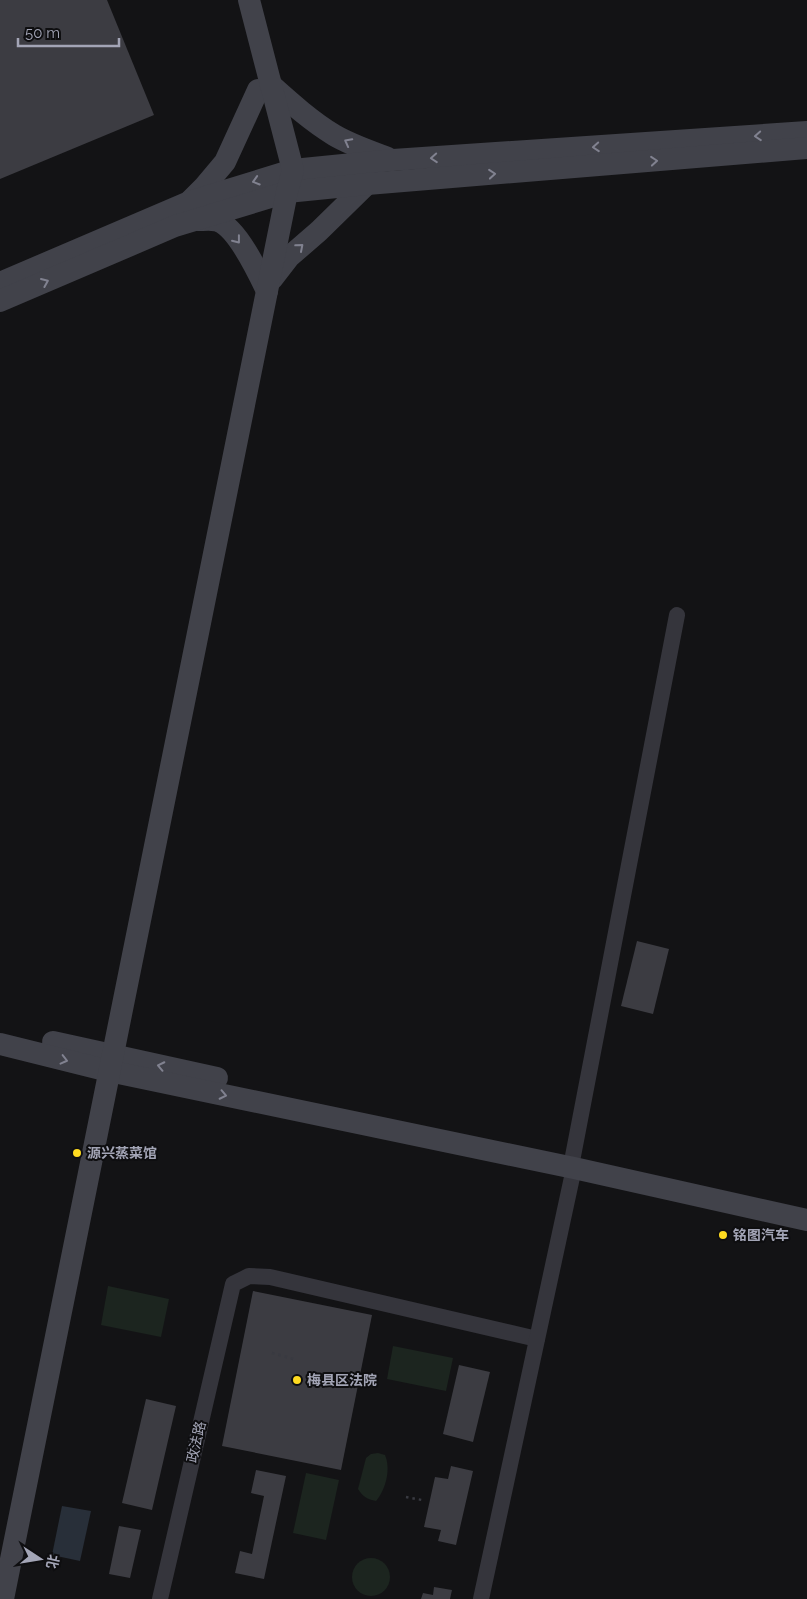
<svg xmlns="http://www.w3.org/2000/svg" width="807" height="1599" viewBox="0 0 807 1599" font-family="Raleway,'Noto Sans SC',sans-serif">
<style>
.green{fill:#1c251f}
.water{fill:#282f39}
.building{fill:#3c3c42}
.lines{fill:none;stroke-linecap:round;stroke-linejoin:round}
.path{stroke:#393a41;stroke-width:2.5;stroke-dasharray:2.5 4;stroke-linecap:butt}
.street{stroke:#35353c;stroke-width:16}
.secondary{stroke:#41424a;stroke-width:22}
.oneway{stroke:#818290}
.poi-dot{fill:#ffdb20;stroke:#0e0e10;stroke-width:2}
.labels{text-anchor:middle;stroke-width:4;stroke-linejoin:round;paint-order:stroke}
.poi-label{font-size:14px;font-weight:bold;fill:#a3a5b6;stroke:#0e0e10;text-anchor:start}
.street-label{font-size:14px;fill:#a3a5b6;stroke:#0e0e10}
</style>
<rect width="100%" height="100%" fill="#131315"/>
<g class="green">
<polygon points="108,1286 169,1299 161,1337 101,1325"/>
<polygon points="393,1346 453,1358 446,1391 387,1379"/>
<path d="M378,1453L385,1455C391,1469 386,1489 376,1501C367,1499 363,1497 358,1489L366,1458L371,1454Z"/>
<polygon points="306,1473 339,1480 326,1540 293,1533"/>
<circle cx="371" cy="1577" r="19"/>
</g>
<polygon class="water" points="62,1506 91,1511 80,1561 52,1555"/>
<g class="building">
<polygon points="0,0 107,0 154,115 0,179"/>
<polygon points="637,941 669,949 653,1014 621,1006"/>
<polygon points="253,1291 372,1315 341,1470 222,1446"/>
<polygon points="459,1365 490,1372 473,1442 443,1434"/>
<polygon points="146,1399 176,1406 152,1510 122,1503"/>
<polygon points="451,1466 473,1471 456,1545 438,1541 441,1530 424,1527 435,1477 448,1479"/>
<polygon points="256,1470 286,1476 264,1579 235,1573 240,1551 252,1554 264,1496 251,1493"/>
<polygon points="119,1526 141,1530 130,1578 109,1574"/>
<polygon points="434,1587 452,1590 450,1599 421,1599 423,1593 433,1595"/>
</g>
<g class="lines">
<g class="path">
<polyline points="272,1353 293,1359"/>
<polyline points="406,1497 422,1500"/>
</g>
<g class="street">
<polyline points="573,1156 677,615"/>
<polyline points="160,1599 233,1284 249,1276 270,1277 537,1339"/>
<polyline points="481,1599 574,1168"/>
</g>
<g class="secondary">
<path d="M272,86C291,103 311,121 334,135C351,145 369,151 388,158"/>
<polyline points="190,201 204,187 225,162 258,90"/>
<path d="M198,220C204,220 213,219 218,221C237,228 258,272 267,291"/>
<polyline points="272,279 289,257 319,231 367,184"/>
<polyline points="0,283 189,202 293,170 393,160 807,132"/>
<polyline points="0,301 175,226 287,192 367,184 807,148"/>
<polyline points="53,1042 217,1078"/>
<polyline points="0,1044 109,1071 574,1168 807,1220"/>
<polyline points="3,1599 287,192 293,170 249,0"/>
</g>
</g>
<defs><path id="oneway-chevron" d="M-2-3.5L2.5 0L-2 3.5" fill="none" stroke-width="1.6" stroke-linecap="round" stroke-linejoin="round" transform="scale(1.25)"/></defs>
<g class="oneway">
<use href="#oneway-chevron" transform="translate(758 136) rotate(176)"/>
<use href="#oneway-chevron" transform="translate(348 142) rotate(-152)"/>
<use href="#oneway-chevron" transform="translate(596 147) rotate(176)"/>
<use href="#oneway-chevron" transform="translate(434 158) rotate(176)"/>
<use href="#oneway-chevron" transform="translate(654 161) rotate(-5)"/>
<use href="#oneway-chevron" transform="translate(492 174) rotate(-5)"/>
<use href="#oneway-chevron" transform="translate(256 181) rotate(163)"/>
<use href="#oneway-chevron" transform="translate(237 240) rotate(52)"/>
<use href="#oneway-chevron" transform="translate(300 247) rotate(-41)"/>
<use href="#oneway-chevron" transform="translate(45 282) rotate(-23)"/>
<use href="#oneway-chevron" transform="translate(64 1060) rotate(14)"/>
<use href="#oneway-chevron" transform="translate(161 1066) rotate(-168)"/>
<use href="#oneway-chevron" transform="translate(223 1095) rotate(12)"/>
</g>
<g class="poi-dot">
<circle cx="77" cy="1153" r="5"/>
<circle cx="723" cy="1235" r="5"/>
<circle cx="297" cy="1380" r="5"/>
</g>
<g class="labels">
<g class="poi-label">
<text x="87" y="1158">源兴蒸菜馆</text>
<text x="733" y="1240">铭图汽车</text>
<text x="307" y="1385">梅县区法院</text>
</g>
<g class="street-label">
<text transform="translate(196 1442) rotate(-77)" y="5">政法路</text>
</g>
</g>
<g transform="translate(40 1559) rotate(102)" stroke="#0e0e10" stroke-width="4" paint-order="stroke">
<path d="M0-4L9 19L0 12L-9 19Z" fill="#a3a5b6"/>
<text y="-8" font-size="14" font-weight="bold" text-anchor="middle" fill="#a3a5b6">北</text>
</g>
<path d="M18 38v8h101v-8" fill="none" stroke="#a3a5b6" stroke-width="2.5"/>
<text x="25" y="38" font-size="15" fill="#a3a5b6" stroke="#0e0e10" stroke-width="4" paint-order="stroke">50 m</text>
</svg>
